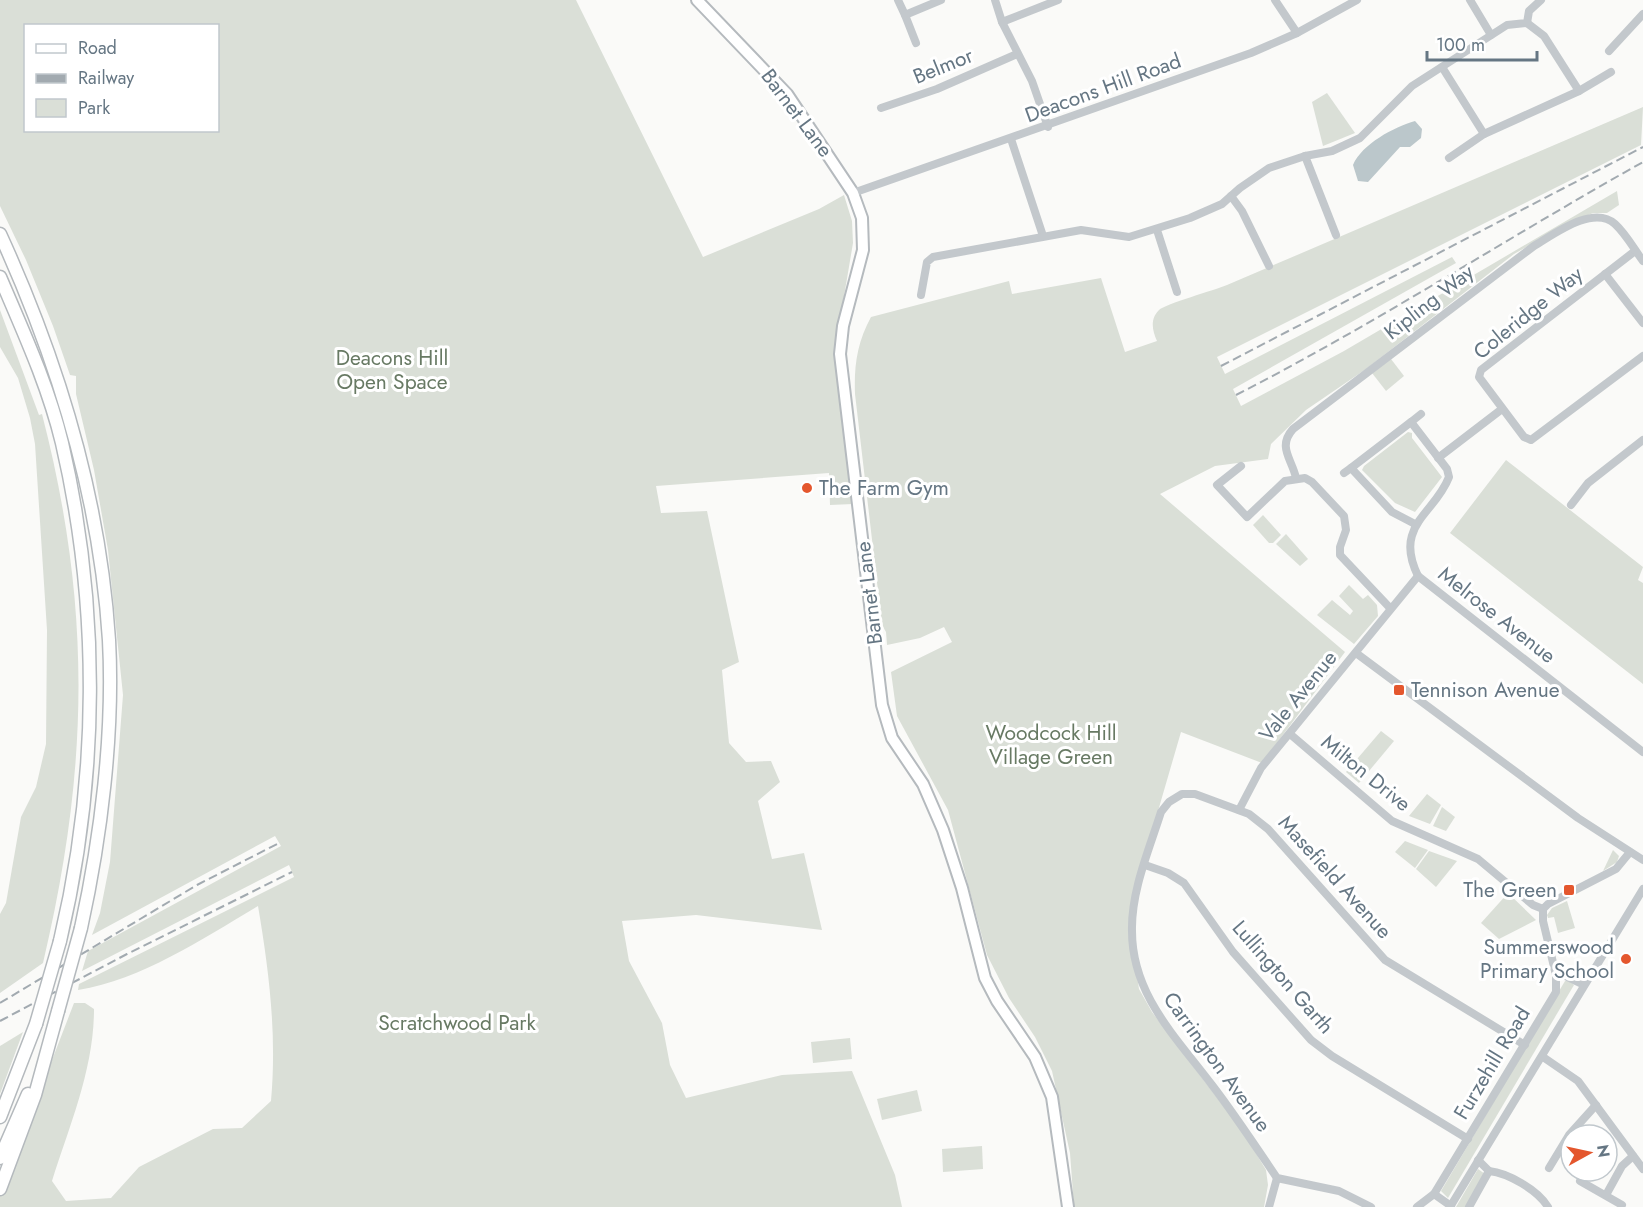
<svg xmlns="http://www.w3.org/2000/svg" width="1643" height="1207" viewBox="0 0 1643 1207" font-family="Jost,sans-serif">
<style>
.green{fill:#dadfd7;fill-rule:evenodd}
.water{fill:#bbc7cb}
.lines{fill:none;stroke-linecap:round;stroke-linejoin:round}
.major-casing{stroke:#b5babe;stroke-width:14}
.highway-casing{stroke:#b4b9bd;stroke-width:15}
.minor{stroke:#c3c8cc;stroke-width:8}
.major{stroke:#fff;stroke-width:10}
.highway{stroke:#fff;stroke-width:12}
.rail{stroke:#a2aab0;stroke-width:2;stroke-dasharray:9 4.5;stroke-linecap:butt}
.highway-bridge-casing{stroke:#b4b9bd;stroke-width:15;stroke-linecap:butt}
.highway-bridge{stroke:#fff;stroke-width:12}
.poi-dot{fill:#e4572e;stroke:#fff;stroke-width:2}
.labels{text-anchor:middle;stroke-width:6;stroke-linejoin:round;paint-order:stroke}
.street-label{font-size:21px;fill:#657683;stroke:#fff}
.park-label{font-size:21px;fill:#687a64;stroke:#fff}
.poi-label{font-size:21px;fill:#657683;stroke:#fff;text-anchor:start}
</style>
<rect width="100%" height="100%" fill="#fafaf8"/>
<g class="green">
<path d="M0,0H576L703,257L819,209L844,195L852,221L853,243L835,350L853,504L830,505L829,473L656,486L661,513L707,511L739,662L722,670L729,743L746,762L771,761L780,782L758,801L772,859L804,853L822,930L696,915L622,921L629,961L662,1023L670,1065L686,1098L782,1075L852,1071L895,1175L902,1207H0V1195L74,1003H85L94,1009C94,1069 70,1124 52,1181L66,1201L111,1198L139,1167L213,1129L242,1128L271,1101C277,1034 269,971 258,906C202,939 143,979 78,990L79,984L294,877L289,865L82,971L88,951L281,846L275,836L92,935L100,913L110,862L123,695L108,550L94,470L76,394V376L70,375L53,326L26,260L0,206ZM26,26H218V130H26Z"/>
<polygon points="1327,93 1355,133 1323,146 1312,102"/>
<path d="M1643,107L1641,145L1217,357L1225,374L1452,257L1456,263L1233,389L1241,406L1344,351L1617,191L1619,205L1607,213H1593L1565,225L1514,254L1366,369L1306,410L1271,444L1268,459L1215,466L1160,494L1345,652L1262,763L1181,732L1133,897L1129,922L1139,989L1152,1012L1243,1132L1266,1170L1268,1185L1264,1207H1074L1070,1153L1052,1071L1035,1037L1009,998L987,955L948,810L897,716L891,672L952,642L944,627L920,638L887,645L886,632L882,625L855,394C854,365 857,343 871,317L1009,281L1012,294L1101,278L1125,352L1157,341C1152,330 1150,319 1159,310C1165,304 1215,290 1227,285Z"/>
<path d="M0,310L39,415L42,414C92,608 89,768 43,963L0,993V914L6,903L21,817L36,787L46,744L47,630L35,444L30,418L18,378L0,347Z"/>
<polygon points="1391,359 1404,376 1386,391 1372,373"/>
<polygon points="1408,432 1412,433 1412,438 1442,477 1415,512 1395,503 1362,470 1364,466"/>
<polygon points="1506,460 1643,567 1638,580 1643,583 1643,684 1450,533"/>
<polygon points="1263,515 1281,535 1273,543 1269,543 1253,525"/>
<polygon points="1286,534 1308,559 1300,566 1276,544"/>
<polygon points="1349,585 1363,599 1368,595 1377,605 1378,616 1354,644 1317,615 1332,600 1350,615 1353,611 1339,596"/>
<polygon points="1381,731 1394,741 1359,783 1346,772"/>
<polygon points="1427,794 1441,805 1430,824 1409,816"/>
<polygon points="1442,807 1455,817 1446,831 1433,826"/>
<polygon points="1405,841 1428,850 1415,868 1395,852"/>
<polygon points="1613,850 1619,856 1617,862 1603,871"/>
<polygon points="1429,851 1457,861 1436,887 1416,869"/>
<polygon points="1508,893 1536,920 1499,939 1481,923"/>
<polygon points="1567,901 1575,928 1558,933 1554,917 1548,918 1547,915 1552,908"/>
<polygon points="1565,981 1569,981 1574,985 1448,1198 1441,1191"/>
<polygon points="23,1032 0,1094 0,1046"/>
<polygon points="850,1038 852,1059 813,1063 811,1042"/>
<polygon points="917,1090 922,1111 882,1120 877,1099"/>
<polygon points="982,1146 983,1169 943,1172 942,1149"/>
<polygon points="1478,1169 1485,1174 1465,1207 1456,1207"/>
</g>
<path class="water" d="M1415,121L1422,129L1421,138L1410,147H1400L1368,182L1358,181L1353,165C1362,144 1394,127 1415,121Z"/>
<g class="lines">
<defs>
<polyline id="major" points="697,0 787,94 853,193 862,218 863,250 843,326 840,354 882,705 892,738 923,784 943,830 962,888 985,978 997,1001 1035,1057 1052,1097 1068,1207"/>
<g id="highway">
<path d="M0,234C59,363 100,498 109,640C114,733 101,837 81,928"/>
<path d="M0,277C23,331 48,385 62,443C100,607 99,777 60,941"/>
<polyline points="0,1117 36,1024"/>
<polyline points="0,1158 28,1094"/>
<polyline points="0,1189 35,1095 58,1011"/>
</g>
</defs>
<use href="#major" class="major-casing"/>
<use href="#highway" class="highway-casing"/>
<g class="minor">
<polyline points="898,0 905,15 941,0"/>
<polyline points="995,0 1002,22 1032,81 1048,127"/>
<polyline points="1275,0 1297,33"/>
<polyline points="1470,0 1491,35"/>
<polyline points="905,15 916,43"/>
<polyline points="1002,22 1058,0"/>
<polyline points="1609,51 1643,14"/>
<polyline points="1442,67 1484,134 1579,91 1544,36 1527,23"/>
<polyline points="1579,91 1611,72"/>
<polyline points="881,108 937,89 1017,54"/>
<polyline points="1011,139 1043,236"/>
<polyline points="1305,156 1336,235"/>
<polyline points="1449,158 1484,134"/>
<polyline points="853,193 1251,53 1297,33 1357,0"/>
<polyline points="1231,196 1242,211 1269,266"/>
<polyline points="1157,230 1177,292"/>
<polyline points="1635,251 1481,370 1479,377 1524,437 1531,440 1643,356"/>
<polyline points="1605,274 1643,323"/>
<polyline points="921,295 927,262 933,257 1081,230 1129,237 1190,218 1222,204 1240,188 1269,168 1305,156 1332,151 1360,138 1412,86 1507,25 1527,23 1529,11 1541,0"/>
<polyline points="1411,422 1421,414"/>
<polyline points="1438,458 1502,409"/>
<polyline points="1241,466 1217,485 1247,517 1285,481 1305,478 1312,482 1344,516 1346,530 1340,547 1340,555 1390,608"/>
<polyline points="1344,473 1351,468"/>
<path d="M1296,478C1292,459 1277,447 1293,429L1534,246C1553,235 1593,204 1615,224C1626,234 1634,249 1643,261"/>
<polyline points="1571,505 1588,483 1643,440"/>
<path d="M1415,524L1392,512L1351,468L1411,422L1447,469L1449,477C1435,514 1393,525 1418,576"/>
<polyline points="1418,576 1643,752"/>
<polyline points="1356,653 1578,818 1643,860"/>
<polyline points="1290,734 1392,821 1478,859 1533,905 1543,909"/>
<polyline points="1239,810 1261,768 1418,576"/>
<polyline points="1145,865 1168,873 1184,883 1233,952 1311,1040 1332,1056 1468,1139"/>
<polyline points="1556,975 1543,921 1543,909 1548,904 1616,869 1630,852"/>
<polyline points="1543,1057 1578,1081 1643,1169"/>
<polyline points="1549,1168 1569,1135 1596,1105"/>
<path d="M1489,1171C1508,1173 1538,1190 1548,1207"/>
<polyline points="1580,1181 1622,1205"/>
<polyline points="1434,1194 1451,1206"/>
<polyline points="1606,1195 1622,1166 1633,1156"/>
<polyline points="1269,1207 1277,1178"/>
<path d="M1371,1207L1339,1191L1277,1178C1256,1147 1235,1115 1212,1085C1176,1037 1132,995 1132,931C1131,891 1149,850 1161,812L1169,802L1182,794H1195L1249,814L1268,829L1385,960L1525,1045"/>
<polyline points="1417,1207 1434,1194 1556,992 1556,975 1563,975 1584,985"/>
<polyline points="1450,1207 1643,889"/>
<polyline points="1469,1207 1489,1171 1478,1160"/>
</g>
<use href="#major" class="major"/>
<use href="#highway" class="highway"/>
<g class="rail">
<polyline points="1221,366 1643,147"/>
<path d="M1236,395C1375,324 1507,238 1643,162"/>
<polyline points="0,1003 197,885 279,843"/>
<polyline points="0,1021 127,954 292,872"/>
</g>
<defs>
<g id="highway-bridge">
<polyline points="58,1011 81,928"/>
<polyline points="36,1024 60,941"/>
</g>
</defs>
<use href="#highway-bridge" class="highway-bridge-casing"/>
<use href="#highway-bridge" class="highway-bridge"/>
</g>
<g class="poi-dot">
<circle cx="807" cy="488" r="6"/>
<rect x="1393" y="684" width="12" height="12" rx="3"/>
<rect x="1563" y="884" width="12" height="12" rx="3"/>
<circle cx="1626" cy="959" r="6"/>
</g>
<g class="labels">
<g class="street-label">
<text transform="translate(943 66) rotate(-22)" y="7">Belmor</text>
<text transform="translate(1103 88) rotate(-20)" y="7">Deacons Hill Road</text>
<text transform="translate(797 113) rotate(53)" y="7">Barnet Lane</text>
<text transform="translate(1429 302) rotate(-38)" y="7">Kipling Way</text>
<text transform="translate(1528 313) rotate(-39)" y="7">Coleridge Way</text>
<text transform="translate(869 593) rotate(-97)" y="7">Barnet Lane</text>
<text transform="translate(1497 615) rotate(38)" y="7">Melrose Avenue</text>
<text transform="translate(1298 696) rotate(-51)" y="7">Vale Avenue</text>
<text transform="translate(1366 773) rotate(39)" y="7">Milton Drive</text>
<text transform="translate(1335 877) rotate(48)" y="7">Masefield Avenue</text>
<text transform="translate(1283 977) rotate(49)" y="7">Lullington Garth</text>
<text transform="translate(1217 1062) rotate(54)" y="7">Carrington Avenue</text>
<text transform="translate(1492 1063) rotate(-59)" y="7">Furzehill Road</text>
</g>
<g class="park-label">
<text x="392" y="365">Deacons Hill<tspan x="392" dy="24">Open Space</tspan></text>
<text x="1051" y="740">Woodcock Hill<tspan x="1051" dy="24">Village Green</tspan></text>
<text x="457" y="1030">Scratchwood Park</text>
</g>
<g class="poi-label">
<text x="819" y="495">The Farm Gym</text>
<text x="1411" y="697">Tennison Avenue</text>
<text x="1557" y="897" text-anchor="end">The Green</text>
<text x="1614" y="954" text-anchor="end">Summerswood<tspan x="1614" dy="24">Primary School</tspan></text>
</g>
</g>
<rect x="24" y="24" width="195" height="108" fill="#ffffff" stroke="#c1c8cd" stroke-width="1.5"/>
<rect x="36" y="44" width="30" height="9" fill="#ffffff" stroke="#c1c8cd" stroke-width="1.5"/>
<text x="78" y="54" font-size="18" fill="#657683">Road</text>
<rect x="36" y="74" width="30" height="9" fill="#a2aab0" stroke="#c1c8cd" stroke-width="1.5"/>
<text x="78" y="84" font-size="18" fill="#657683">Railway</text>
<rect x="36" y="99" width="30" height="18" fill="#dadfd7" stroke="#c1c8cd" stroke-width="1.5"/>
<text x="78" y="114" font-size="18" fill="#657683">Park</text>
<g transform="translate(1589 1153) rotate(82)"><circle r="28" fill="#ffffff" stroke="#c1c8cd" stroke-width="1.5"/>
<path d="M0-4.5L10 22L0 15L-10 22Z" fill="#e4572e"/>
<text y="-9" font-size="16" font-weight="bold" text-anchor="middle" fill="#657683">N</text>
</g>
<path d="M1427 51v9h110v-9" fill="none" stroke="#657683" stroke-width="3"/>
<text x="1436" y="51" font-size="18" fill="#657683" stroke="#ffffff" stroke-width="4.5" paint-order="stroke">100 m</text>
</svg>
